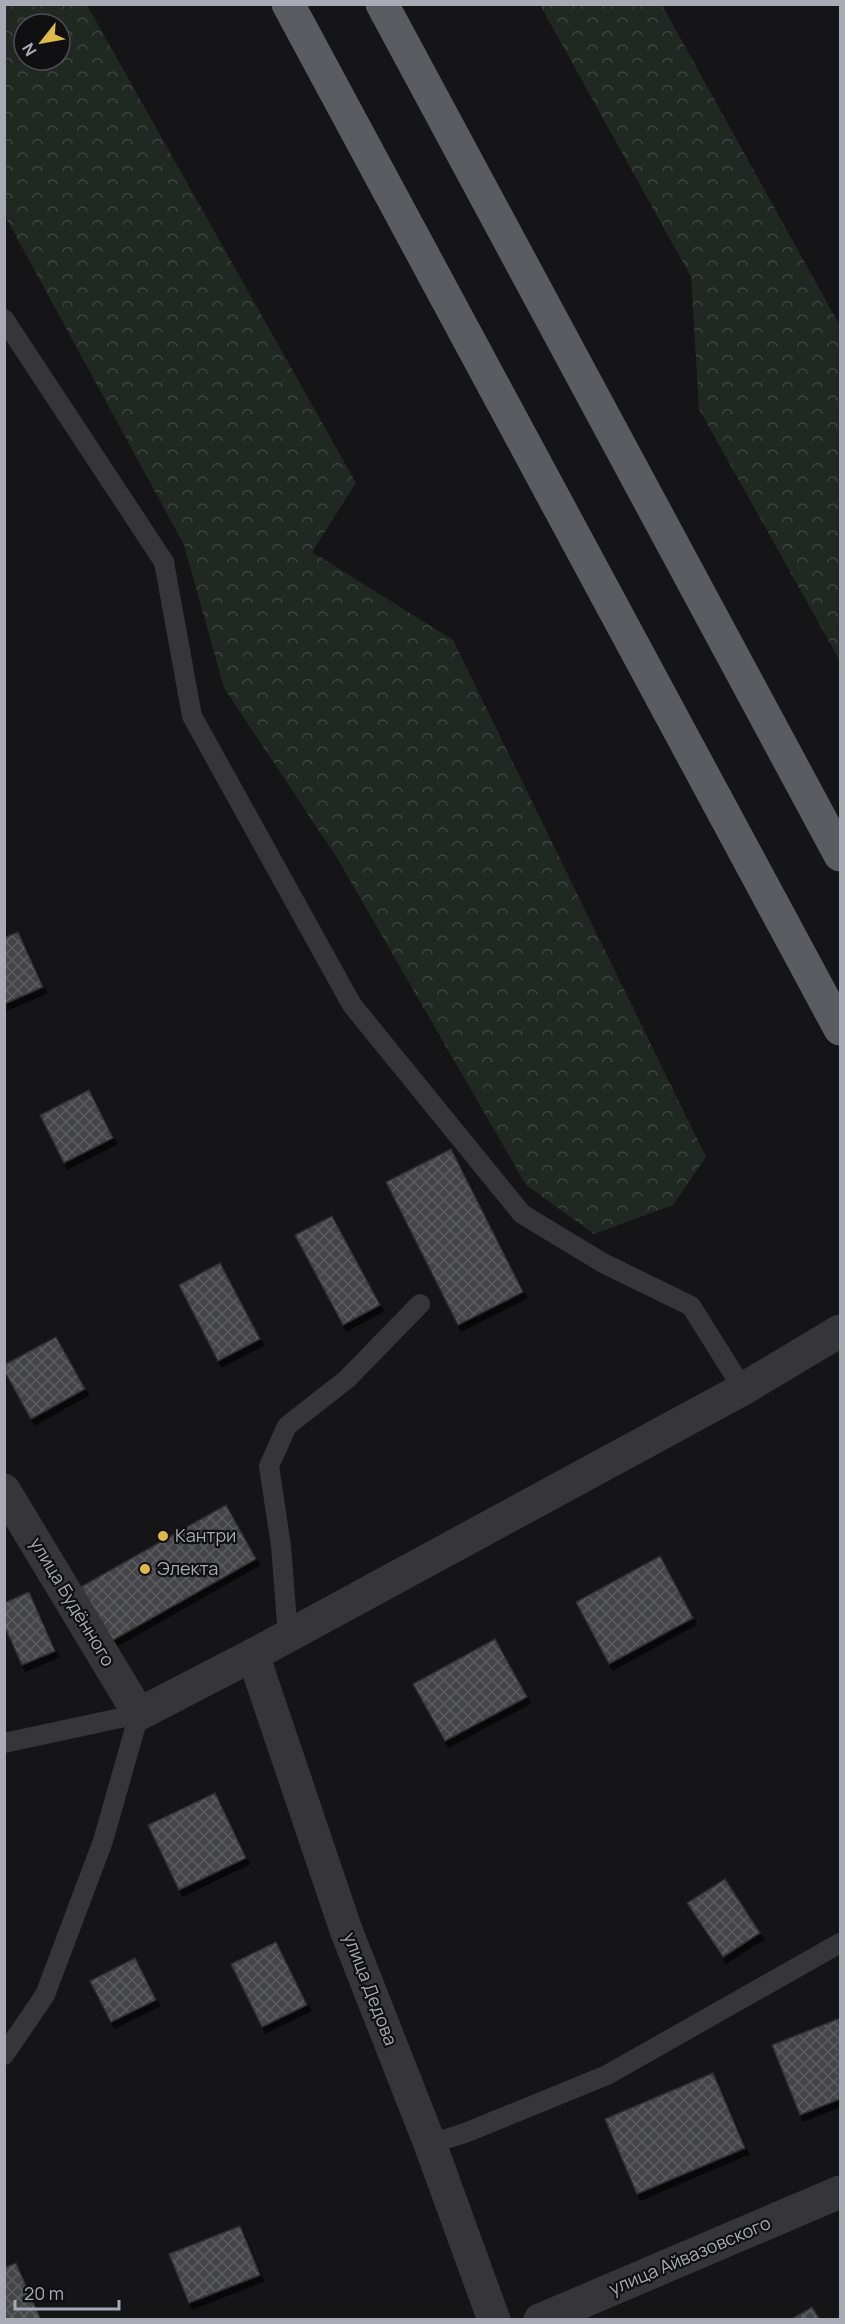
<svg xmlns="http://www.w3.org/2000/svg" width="845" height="2324" viewBox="0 0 845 2324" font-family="Manrope,sans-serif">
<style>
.forest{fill:url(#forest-crowns);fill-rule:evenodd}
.building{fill:url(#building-cross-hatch);stroke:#2f2f32;stroke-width:1.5;filter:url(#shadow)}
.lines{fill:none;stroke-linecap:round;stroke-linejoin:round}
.service{stroke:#36363a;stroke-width:20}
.minor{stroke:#36363a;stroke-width:33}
.tertiary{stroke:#36363a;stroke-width:33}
.trunk{stroke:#5a5c62;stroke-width:33}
.poi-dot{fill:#ddba46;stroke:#100f11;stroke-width:2}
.labels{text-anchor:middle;stroke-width:4.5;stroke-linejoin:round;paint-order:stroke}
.poi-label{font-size:18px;fill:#a8aab5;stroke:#100f11;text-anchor:start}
.street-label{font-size:18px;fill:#a8aab5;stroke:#100f11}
</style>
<defs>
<pattern id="forest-crowns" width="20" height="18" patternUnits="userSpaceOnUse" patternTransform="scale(1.5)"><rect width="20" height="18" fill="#212822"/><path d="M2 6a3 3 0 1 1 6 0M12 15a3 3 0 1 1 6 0" fill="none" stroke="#3e4440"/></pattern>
<pattern id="building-cross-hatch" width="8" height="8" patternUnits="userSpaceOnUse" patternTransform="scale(1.5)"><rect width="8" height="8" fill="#444549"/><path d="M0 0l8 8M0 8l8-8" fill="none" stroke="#5c5d61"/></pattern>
<filter id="shadow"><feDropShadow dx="3.5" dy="6" stdDeviation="0" flood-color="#0009"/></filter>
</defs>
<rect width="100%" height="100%" fill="#151416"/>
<g class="forest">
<path d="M4,5H87L356,483L312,552L453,640L706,1157L673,1205L594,1234L526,1185L337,858L224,688L184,545L5,216ZM24,24H60V60H24Z"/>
<polygon points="540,5 662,5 840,326 840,661 699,409 691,277"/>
</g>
<g class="building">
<polygon points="18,932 43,987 4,1004 4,938"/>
<polygon points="89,1090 113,1138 64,1163 40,1115"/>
<polygon points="451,1149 523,1292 458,1325 386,1182"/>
<polygon points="332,1216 380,1305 343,1325 295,1235"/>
<polygon points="220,1263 260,1339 218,1361 179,1285"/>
<polygon points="56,1337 85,1389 31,1419 4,1370 4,1365"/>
<polygon points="226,1505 256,1559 108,1643 77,1589"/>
<polygon points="660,1556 693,1618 609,1664 576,1602"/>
<polygon points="29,1592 55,1651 22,1665 4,1625 4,1603"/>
<polygon points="495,1639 527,1697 445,1741 413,1684"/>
<polygon points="215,1793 246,1858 179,1890 148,1825"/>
<polygon points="725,1879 760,1933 723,1957 687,1903"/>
<polygon points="276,1942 307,2005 262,2027 231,1964"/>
<polygon points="135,1958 156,2000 111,2022 90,1981"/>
<polygon points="840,2018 840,2099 800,2115 772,2045"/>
<polygon points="713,2073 745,2148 637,2194 605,2119"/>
<polygon points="240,2226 260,2275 189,2303 169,2254"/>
<polygon points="16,2263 41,2320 4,2320 4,2268"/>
<polygon points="812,2307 820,2320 790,2320"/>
</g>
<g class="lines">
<g class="service">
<polyline points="4,319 164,562 192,716 352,1005 522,1214 603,1263 691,1306 743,1389"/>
<polyline points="288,1636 281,1546 269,1466 287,1426 347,1379 420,1304"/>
<polyline points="4,1743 139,1714 103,1841 45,1995 4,2055"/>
<polyline points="430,2144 465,2133 607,2075 840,1943"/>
</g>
<polyline class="minor" points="4,1490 139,1714 253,1655"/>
<g class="tertiary">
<polyline points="494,2320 430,2144 346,1930 253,1655 743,1389 840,1331"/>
<polyline points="540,2320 840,2192"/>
</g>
<g class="trunk">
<polyline points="288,4 840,1029"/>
<polyline points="382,4 840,855"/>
</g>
</g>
<g class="poi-dot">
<circle cx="163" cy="1536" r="6"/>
<circle cx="145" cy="1569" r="6"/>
</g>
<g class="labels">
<g class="poi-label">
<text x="175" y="1542">Кантри</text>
<text x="157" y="1575">Электа</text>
</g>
<g class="street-label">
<text transform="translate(72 1602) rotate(59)" y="6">улица Будённого</text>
<text transform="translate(370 1989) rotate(69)" y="6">улица Дедова</text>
<text transform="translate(690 2256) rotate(-23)" y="6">улица Айвазовского</text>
</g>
</g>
<rect width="845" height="2324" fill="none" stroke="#a8aab5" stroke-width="12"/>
<g transform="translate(42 42) rotate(239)"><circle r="28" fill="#100f11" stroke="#4d4d53" stroke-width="1.5"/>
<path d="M0-4.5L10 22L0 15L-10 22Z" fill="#ddba46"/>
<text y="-9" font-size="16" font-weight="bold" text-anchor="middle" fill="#a8aab5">N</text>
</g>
<path d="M15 2300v9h104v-9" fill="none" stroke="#a8aab5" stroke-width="3"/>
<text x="24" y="2300" font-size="18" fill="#a8aab5" stroke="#100f11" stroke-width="4.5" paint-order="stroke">20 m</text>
</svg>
